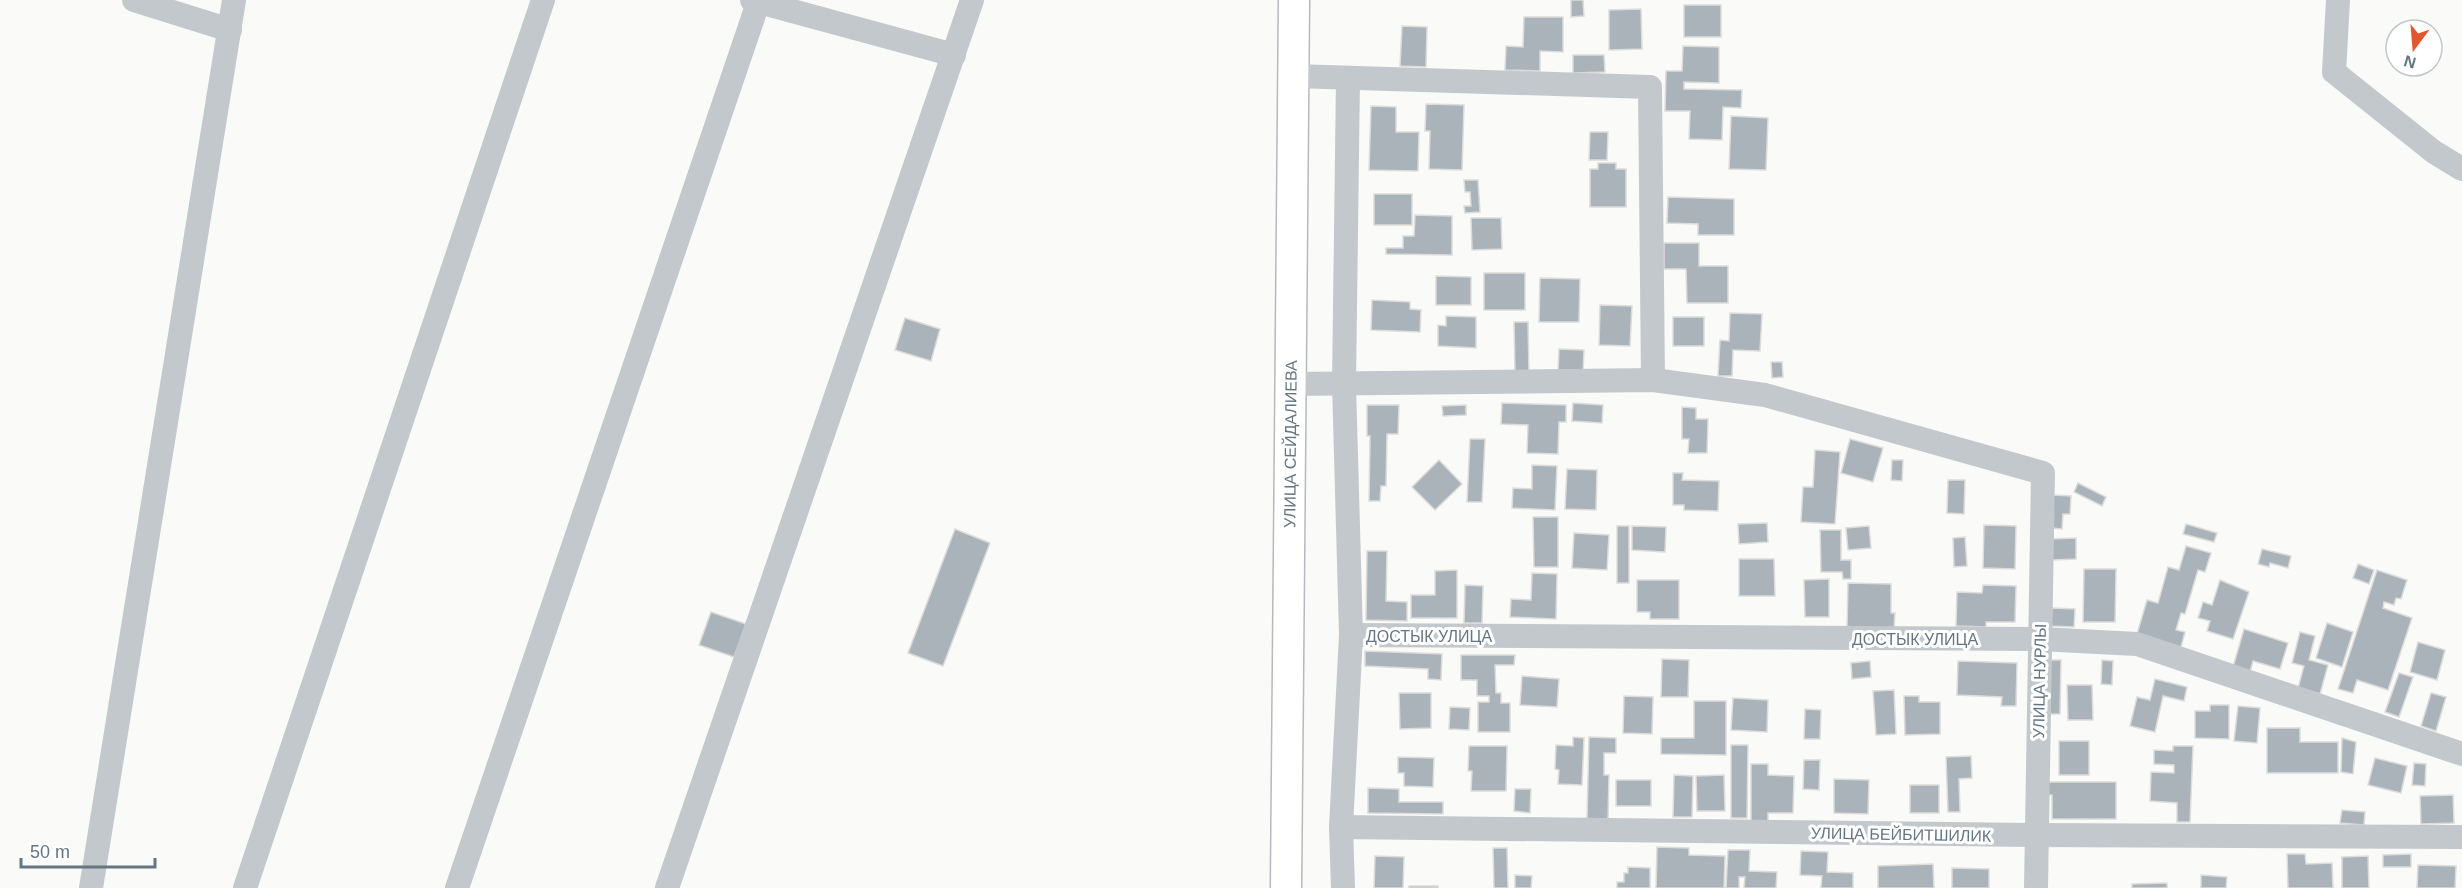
<svg xmlns="http://www.w3.org/2000/svg" width="2462" height="888" viewBox="0 0 2462 888" font-family="Arial,sans-serif">
<style>
.building{fill:#aab3b9;stroke:#dcdcda;stroke-width:1.5}
.lines{fill:none;stroke-linecap:round;stroke-linejoin:round}
.major-casing{stroke:#b5babe;stroke-width:33}
.minor{stroke:#c3c8cc;stroke-width:24}
.major{stroke:#fff;stroke-width:30}
.labels{text-anchor:middle;stroke-width:6;stroke-linejoin:round;paint-order:stroke}
.street-label{font-size:16px;fill:#657683;stroke:#fff}
</style>
<rect width="100%" height="100%" fill="#fafaf8"/>
<g class="building">
<polygon points="1571,0 1583,0 1584,16 1571,17"/>
<rect x="1684" y="5" width="37" height="32"/>
<polygon points="1641,9 1642,49 1609,50 1609,10"/>
<polygon points="1524,17 1563,17 1563,52 1540,51 1540,71 1505,70 1506,46 1523,47"/>
<polygon points="1402,26 1427,27 1426,67 1400,66"/>
<polygon points="1683,46 1719,47 1719,83 1684,82 1684,89 1742,90 1741,108 1723,107 1722,140 1689,139 1690,111 1665,111 1666,71 1682,71"/>
<polygon points="1573,55 1604,55 1605,72 1573,73"/>
<polygon points="1426,104 1464,105 1462,170 1429,169 1430,131 1425,131"/>
<polygon points="1371,106 1396,107 1396,132 1419,132 1418,171 1369,170"/>
<polygon points="1731,116 1768,118 1766,170 1729,169"/>
<polygon points="1590,132 1608,132 1607,160 1589,160"/>
<polygon points="1598,163 1616,163 1616,169 1626,169 1626,207 1590,207 1590,169 1598,169"/>
<polygon points="1464,180 1478,180 1480,212 1465,213 1464,206 1471,206 1470,192 1465,192"/>
<rect x="1374" y="194" width="38" height="31"/>
<polygon points="1668,197 1734,199 1734,235 1698,235 1698,224 1667,223"/>
<polygon points="1415,215 1452,216 1452,255 1386,254 1386,248 1403,248 1403,236 1414,236"/>
<polygon points="1471,218 1501,218 1502,249 1472,250"/>
<polygon points="1664,243 1699,243 1699,266 1728,266 1728,303 1687,303 1686,269 1664,269"/>
<rect x="1484" y="273" width="41" height="37"/>
<polygon points="1436,276 1471,277 1471,305 1436,305"/>
<polygon points="1540,278 1580,279 1579,322 1539,322"/>
<polygon points="1372,300 1410,302 1410,309 1421,310 1420,332 1371,330"/>
<polygon points="1600,305 1632,306 1630,346 1599,345"/>
<polygon points="1730,313 1762,314 1760,351 1733,350 1732,376 1718,376 1720,340 1729,341"/>
<polygon points="1446,316 1476,317 1476,348 1438,346 1438,325 1446,326"/>
<rect x="1673" y="317" width="31" height="29"/>
<polygon points="905,318 940,329 931,361 895,350"/>
<polygon points="1514,322 1528,322 1529,372 1515,372"/>
<polygon points="1559,349 1584,350 1583,373 1558,372"/>
<polygon points="1771,362 1782,362 1783,377 1772,378"/>
<polygon points="1502,403 1566,405 1566,422 1559,422 1558,454 1527,453 1528,425 1501,424"/>
<polygon points="1573,403 1603,405 1602,423 1572,421"/>
<polygon points="1367,405 1399,405 1398,434 1387,434 1386,486 1381,486 1380,501 1369,501 1370,436 1367,436"/>
<polygon points="1466,405 1466,415 1443,416 1442,406"/>
<polygon points="1682,407 1696,408 1696,419 1708,419 1707,453 1688,453 1689,439 1682,439"/>
<polygon points="1470,439 1485,439 1482,502 1467,502"/>
<polygon points="1850,439 1883,448 1873,482 1841,473"/>
<polygon points="1815,450 1840,452 1835,524 1801,522 1803,487 1813,487"/>
<polygon points="1439,460 1462,484 1435,510 1412,487"/>
<polygon points="1892,460 1903,460 1902,481 1891,480"/>
<polygon points="1532,465 1557,466 1555,510 1512,508 1513,488 1532,489"/>
<polygon points="1567,469 1597,470 1596,510 1565,509"/>
<polygon points="1673,473 1683,473 1682,480 1719,481 1718,511 1684,510 1684,505 1673,505"/>
<polygon points="1948,480 1965,480 1964,514 1947,513"/>
<polygon points="2078,483 2106,497 2102,506 2074,492"/>
<polygon points="2053,495 2071,496 2070,514 2063,514 2062,529 2052,528"/>
<polygon points="1533,517 1558,517 1558,567 1534,567"/>
<polygon points="1767,523 1768,542 1739,544 1738,524"/>
<polygon points="2186,524 2217,533 2214,542 2183,534"/>
<polygon points="1984,525 2016,526 2015,569 1983,568"/>
<rect x="1617" y="526" width="12" height="57"/>
<polygon points="1632,526 1666,527 1665,552 1632,550"/>
<polygon points="1869,526 1871,548 1848,550 1846,528"/>
<polygon points="955,529 990,543 943,666 908,653"/>
<polygon points="1820,530 1841,530 1841,560 1851,560 1851,579 1843,579 1842,572 1821,572"/>
<polygon points="1574,533 1609,535 1607,570 1572,568"/>
<polygon points="1965,537 1967,566 1954,567 1953,538"/>
<polygon points="2076,538 2076,559 2052,560 2052,539"/>
<polygon points="2186,546 2211,553 2205,572 2198,570 2185,614 2181,613 2176,630 2185,632 2181,647 2137,634 2147,600 2158,603 2168,567 2179,570"/>
<polygon points="2262,549 2291,556 2288,568 2270,563 2269,567 2258,564"/>
<polygon points="1367,551 1387,551 1386,601 1407,602 1407,621 1366,620"/>
<polygon points="1739,559 1774,559 1775,596 1739,596"/>
<polygon points="2358,564 2374,570 2369,584 2353,578"/>
<polygon points="2084,569 2116,569 2115,622 2083,622"/>
<polygon points="1457,570 1457,618 1411,618 1411,595 1435,595 1435,571"/>
<polygon points="2377,570 2407,580 2401,599 2396,598 2394,605 2384,602 2383,608 2412,618 2388,690 2357,680 2353,693 2338,689"/>
<polygon points="1532,573 1557,574 1556,619 1510,617 1511,599 1531,600"/>
<polygon points="1829,579 1829,617 1805,617 1804,580"/>
<polygon points="1637,580 1679,580 1679,619 1650,619 1650,612 1637,612"/>
<polygon points="2220,580 2249,592 2233,639 2207,631 2210,621 2198,618 2203,602 2212,605"/>
<polygon points="1848,583 1891,584 1891,613 1895,613 1894,628 1847,627"/>
<polygon points="1465,585 1483,586 1482,623 1464,623"/>
<polygon points="1983,585 2016,586 2015,622 1986,622 1986,627 1956,626 1957,592 1982,593"/>
<polygon points="2052,608 2075,609 2074,627 2051,626"/>
<polygon points="711,612 746,624 734,657 699,645"/>
<polygon points="2327,623 2353,632 2342,667 2316,658"/>
<polygon points="2244,629 2288,643 2280,669 2253,661 2250,672 2233,667"/>
<polygon points="2300,632 2315,636 2309,660 2328,665 2320,694 2298,688 2304,666 2292,663"/>
<polygon points="2418,642 2445,650 2437,680 2410,672"/>
<polygon points="1365,651 1442,654 1441,680 1428,679 1428,669 1365,666"/>
<polygon points="1461,655 1515,655 1514,665 1495,665 1496,693 1501,693 1501,703 1510,703 1510,732 1478,732 1478,702 1489,702 1489,696 1477,696 1477,680 1461,680"/>
<polygon points="1662,659 1689,660 1688,697 1661,697"/>
<polygon points="2049,660 2061,660 2060,714 2048,714"/>
<polygon points="2102,660 2113,661 2112,685 2101,684"/>
<polygon points="1870,661 1871,677 1852,679 1851,663"/>
<polygon points="1958,661 2017,663 2016,706 2001,706 2002,697 1957,695"/>
<polygon points="2399,673 2413,677 2399,717 2385,712"/>
<polygon points="1522,676 1559,679 1557,707 1520,705"/>
<polygon points="2155,679 2187,687 2184,701 2163,696 2155,732 2130,726 2137,697 2150,700"/>
<polygon points="2067,685 2092,685 2093,720 2068,720"/>
<polygon points="1894,690 1896,734 1876,735 1873,691"/>
<polygon points="1399,693 1431,693 1431,728 1400,729"/>
<polygon points="2431,693 2446,697 2436,731 2421,726"/>
<polygon points="1624,696 1653,697 1652,734 1623,733"/>
<polygon points="1904,696 1919,696 1919,702 1940,702 1940,734 1905,735"/>
<polygon points="1733,698 1768,700 1767,732 1731,730"/>
<polygon points="1694,701 1726,701 1726,755 1661,754 1661,738 1694,738"/>
<polygon points="2210,705 2229,705 2229,739 2195,738 2195,711 2210,711"/>
<polygon points="2238,706 2260,708 2257,743 2234,741"/>
<polygon points="1450,707 1470,708 1469,730 1449,729"/>
<polygon points="1805,709 1821,710 1820,739 1804,739"/>
<polygon points="2267,728 2300,728 2300,742 2338,742 2338,773 2267,773"/>
<polygon points="1573,737 1584,738 1582,785 1558,784 1559,770 1555,769 1556,745 1573,746"/>
<polygon points="1589,737 1616,738 1616,753 1604,753 1604,775 1609,775 1608,819 1587,819"/>
<polygon points="2342,738 2356,742 2353,774 2341,772"/>
<rect x="2059" y="741" width="30" height="34"/>
<polygon points="1731,745 1748,745 1747,818 1731,818"/>
<polygon points="1469,746 1507,746 1506,791 1471,791 1472,771 1468,771"/>
<polygon points="2173,746 2193,746 2190,822 2177,822 2177,803 2150,801 2151,772 2174,773 2174,765 2154,764 2154,750 2173,751"/>
<polygon points="1971,756 1972,778 1959,779 1960,812 1948,812 1946,757"/>
<polygon points="1398,757 1434,758 1433,787 1404,786 1404,773 1398,773"/>
<polygon points="2375,758 2407,766 2401,793 2368,785"/>
<polygon points="1804,760 1820,760 1819,790 1803,789"/>
<polygon points="2414,763 2426,764 2425,786 2412,785"/>
<polygon points="1751,764 1768,764 1768,775 1794,776 1793,813 1768,813 1768,821 1751,821"/>
<polygon points="1674,775 1693,776 1692,817 1673,817"/>
<polygon points="1724,775 1725,811 1697,811 1696,776"/>
<polygon points="1834,779 1869,780 1868,814 1834,813"/>
<rect x="1616" y="780" width="35" height="26"/>
<polygon points="2046,782 2116,782 2116,819 2052,819 2052,795 2046,795"/>
<rect x="1910" y="785" width="29" height="28"/>
<polygon points="1368,788 1399,789 1399,802 1443,802 1443,814 1368,813"/>
<polygon points="1515,789 1531,789 1530,813 1514,811"/>
<polygon points="2453,795 2454,823 2421,824 2420,796"/>
<polygon points="2342,810 2365,812 2364,825 2340,823"/>
<polygon points="1657,847 1689,848 1689,855 1725,856 1724,888 1656,888"/>
<polygon points="1493,848 1507,848 1508,888 1494,888"/>
<polygon points="1728,850 1750,850 1749,871 1777,872 1776,888 1744,888 1745,877 1739,877 1739,888 1726,888"/>
<polygon points="1801,851 1828,852 1827,872 1853,873 1853,888 1821,888 1822,876 1800,875"/>
<polygon points="2287,854 2305,854 2306,864 2332,863 2333,888 2288,888"/>
<polygon points="2411,854 2411,867 2383,867 2383,855"/>
<polygon points="1375,856 1404,857 1403,888 1374,888"/>
<polygon points="2368,856 2369,888 2342,888 2342,857"/>
<polygon points="1933,864 1934,888 1878,888 1878,866"/>
<polygon points="2418,865 2456,866 2455,888 2417,888"/>
<polygon points="1628,867 1650,868 1650,888 1617,888 1617,882 1624,882 1624,873 1628,873"/>
<polygon points="1952,868 1989,869 1989,888 1952,888"/>
<polygon points="1515,875 1532,876 1531,888 1515,888"/>
<polygon points="2201,875 2227,877 2226,888 2201,888"/>
<polygon points="2167,883 2167,888 2132,888 2132,884"/>
<rect x="1409" y="886" width="29" height="2"/>
</g>
<g class="lines">
<defs>
<g id="major">
<path id="s1" d="M1286,888L1294,0"/>
</g>
</defs>
<use href="#major" class="major-casing"/>
<g class="minor">
<polyline points="134,0 230,30"/>
<polyline points="752,0 954,55"/>
<polyline points="2338,0 2334,72 2434,152 2462,169"/>
<polyline points="1293,76 1650,87 1653,380"/>
<polyline points="1290,384 1653,380 1765,395 2043,473 2036,888"/>
<polyline points="1351,635 2039,639 2137,644 2462,754"/>
<polyline points="1341,827 2037,835 2462,837"/>
<polyline points="91,888 234,0"/>
<polyline points="245,888 543,0"/>
<polyline points="457,888 759,0"/>
<polyline points="667,888 972,0"/>
<polyline points="1343,888 1341,827 1351,635 1344,384 1348,78"/>
</g>
<use href="#major" class="major"/>
</g>
<g class="labels">
<g class="street-label">
<text dy="6" stroke="none"><textPath href="#s1" startOffset="444">УЛИЦА СЕЙДАЛИЕВА</textPath></text>
<text x="1429" y="642">ДОСТЫК УЛИЦА</text>
<text x="1915" y="645">ДОСТЫК УЛИЦА</text>
<text transform="translate(2039 681) rotate(-89)" y="6">УЛИЦА НУРЛЫ</text>
<text transform="translate(1901 834) rotate(1)" y="6">УЛИЦА БЕЙБИТШИЛИК</text>
</g>
</g>
<g transform="translate(2414 48) rotate(196)"><circle r="28" fill="#ffffff" stroke="#c1c8cd" stroke-width="1.5"/>
<path d="M0-4.5L10 22L0 15L-10 22Z" fill="#e4572e"/>
<text y="-9" font-size="16" font-weight="bold" text-anchor="middle" fill="#657683">N</text>
</g>
<path d="M21 858v9h134v-9" fill="none" stroke="#657683" stroke-width="3"/>
<text x="30" y="858" font-size="18" fill="#657683" stroke="#ffffff" stroke-width="4.5" paint-order="stroke">50 m</text>
</svg>
